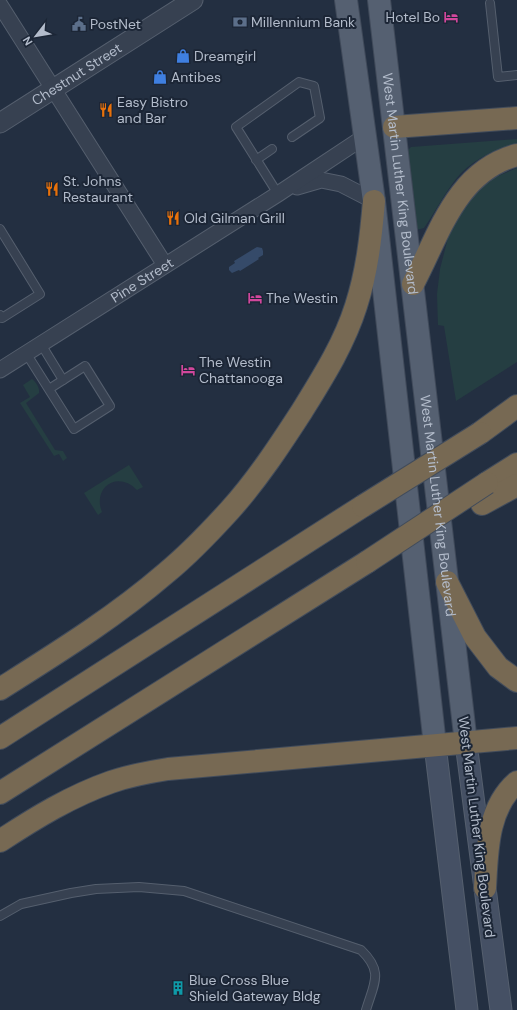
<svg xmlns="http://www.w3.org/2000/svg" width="517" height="1010" viewBox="0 0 517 1010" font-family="'DM Sans',sans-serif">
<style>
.green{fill:#253e42}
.water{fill:#354a69}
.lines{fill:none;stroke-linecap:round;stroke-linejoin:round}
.service-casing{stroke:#555f6e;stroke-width:10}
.minor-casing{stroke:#555f6e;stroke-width:17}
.tertiary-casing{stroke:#555f6e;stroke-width:21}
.secondary-casing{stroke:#555f6e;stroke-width:23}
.primary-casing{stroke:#404a5a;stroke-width:24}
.motorway-casing{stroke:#424c5b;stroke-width:24}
.service{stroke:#374151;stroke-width:8}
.minor{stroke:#374151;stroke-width:15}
.tertiary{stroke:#374151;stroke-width:19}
.secondary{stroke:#455064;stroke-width:21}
.primary{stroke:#556071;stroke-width:22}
.motorway{stroke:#776953;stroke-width:22}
.motorway-bridge-casing{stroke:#424c5b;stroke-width:24;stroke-linecap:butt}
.motorway-bridge{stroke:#776953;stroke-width:22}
.labels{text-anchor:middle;stroke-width:4;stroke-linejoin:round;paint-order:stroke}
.poi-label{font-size:14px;fill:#b3bccb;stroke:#1c2636;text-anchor:start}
.street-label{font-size:14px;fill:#b3bccb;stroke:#1c2636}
</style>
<rect width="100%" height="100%" fill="#232f41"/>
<g class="green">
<path d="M517,139V144C496,148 470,161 456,179C444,194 435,212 424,228L416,230L408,150L411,147Z"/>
<polygon points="517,168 517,362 456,401 444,326 438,325 437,294 440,269 450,230 456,215 475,193 491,179"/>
<path d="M32,379C36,382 40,388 39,393L26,403L55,450L63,451L67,458L63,461L59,454L54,456L20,403L30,397L23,385Z"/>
<path d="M129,465L143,487L137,490C118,470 92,487 102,512L98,515L84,493Z"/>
</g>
<polygon class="water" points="257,247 262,248 263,251 263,255 258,258 259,259 240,271 239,270 232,273 229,270 229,267 235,263 234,261"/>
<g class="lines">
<defs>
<g id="service">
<polyline points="490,3 498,77 517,75"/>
<polyline points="256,160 272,149"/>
<polyline points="278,194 236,127 299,82 314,86 320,118 292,137"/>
<polyline points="0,229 40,294 2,318 0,315"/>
<polyline points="41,344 63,380"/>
<polyline points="26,353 74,429 110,406 85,366 49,389"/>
<path d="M0,916L21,904L71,893L96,889L139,887L184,891L361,950C384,972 374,983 366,1010"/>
</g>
<g id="minor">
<polyline points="0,5 165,265"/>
<polyline points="297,187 321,180 341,184 374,201"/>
<path id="s1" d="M0,370L278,194L364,137"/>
</g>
<g id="tertiary">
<path id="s2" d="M0,123L193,0"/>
</g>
<g id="secondary">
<polyline points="466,743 501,1010"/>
<polyline points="435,745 467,1010"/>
</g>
<g id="primary">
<polyline points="346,0 374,201 435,745"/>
<path id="s3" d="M379,0L466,743"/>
</g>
<g id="motorway">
<polyline points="394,127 517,118"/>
<path d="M413,284C439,235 456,171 517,155"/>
<polyline points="480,433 517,406"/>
<polyline points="487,483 517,464"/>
<polyline points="482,504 517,485"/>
<polyline points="447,582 475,637 498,667 517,681"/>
<path d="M0,689C57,653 115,617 166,573C189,554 210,532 230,510C257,480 280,445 302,411C323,377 344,344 356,306C367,272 371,237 374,201"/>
<polyline points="0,738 363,506"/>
<polyline points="0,793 367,562"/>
<path d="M0,841C35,818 71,796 111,782C129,776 149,772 168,769L517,738"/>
<path d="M485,888C487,851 487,808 517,782"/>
</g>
</defs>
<use href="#service" class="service-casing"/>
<use href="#minor" class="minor-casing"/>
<use href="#tertiary" class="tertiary-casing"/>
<use href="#secondary" class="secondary-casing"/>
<use href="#primary" class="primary-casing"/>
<use href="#motorway" class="motorway-casing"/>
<use href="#service" class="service"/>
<use href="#minor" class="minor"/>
<use href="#tertiary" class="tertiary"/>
<use href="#secondary" class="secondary"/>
<use href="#primary" class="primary"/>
<use href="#motorway" class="motorway"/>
<defs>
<g id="motorway-bridge">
<polyline points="363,506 480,433"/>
<polyline points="367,562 487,483"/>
</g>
</defs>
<use href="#motorway-bridge" class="motorway-bridge-casing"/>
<use href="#motorway-bridge" class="motorway-bridge"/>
</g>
<defs>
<symbol id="hotel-bare" viewBox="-9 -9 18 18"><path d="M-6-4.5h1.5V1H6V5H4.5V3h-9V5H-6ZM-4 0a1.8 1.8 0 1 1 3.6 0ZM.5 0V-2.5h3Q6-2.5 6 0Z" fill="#d1479c" stroke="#1c2636" stroke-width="2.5" paint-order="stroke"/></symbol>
<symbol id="bank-bare" viewBox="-9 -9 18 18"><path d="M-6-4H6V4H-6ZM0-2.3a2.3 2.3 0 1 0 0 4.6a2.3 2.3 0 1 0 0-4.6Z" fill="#5c6f8a" stroke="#1c2636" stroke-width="2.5" paint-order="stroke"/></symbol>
<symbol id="civic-bare" viewBox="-9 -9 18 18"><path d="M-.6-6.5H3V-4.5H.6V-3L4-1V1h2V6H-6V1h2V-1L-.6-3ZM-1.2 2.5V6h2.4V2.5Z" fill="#5c6f8a" stroke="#1c2636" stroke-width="2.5" paint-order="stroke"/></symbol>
<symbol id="shop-bare" viewBox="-9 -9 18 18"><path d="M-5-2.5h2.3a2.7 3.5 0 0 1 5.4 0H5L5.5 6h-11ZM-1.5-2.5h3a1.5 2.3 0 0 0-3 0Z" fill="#3f7fe0" stroke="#1c2636" stroke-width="2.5" paint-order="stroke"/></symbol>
<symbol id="restaurant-bare" viewBox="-9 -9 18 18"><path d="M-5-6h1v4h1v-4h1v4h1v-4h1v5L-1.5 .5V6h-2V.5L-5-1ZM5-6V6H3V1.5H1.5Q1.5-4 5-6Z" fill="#e8710a" stroke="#1c2636" stroke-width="2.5" paint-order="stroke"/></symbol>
<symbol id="building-bare" viewBox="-9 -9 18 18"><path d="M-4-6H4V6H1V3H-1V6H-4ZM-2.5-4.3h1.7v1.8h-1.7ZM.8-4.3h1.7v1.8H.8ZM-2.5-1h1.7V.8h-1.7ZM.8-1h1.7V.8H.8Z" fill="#0f9aa8" stroke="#1c2636" stroke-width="2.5" paint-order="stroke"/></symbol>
</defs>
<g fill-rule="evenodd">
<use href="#hotel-bare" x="441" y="7" width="20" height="20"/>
<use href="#bank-bare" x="230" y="12" width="20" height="20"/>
<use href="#civic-bare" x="69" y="14" width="20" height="20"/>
<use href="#shop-bare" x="173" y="46" width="20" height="20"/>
<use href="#shop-bare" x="150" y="67" width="20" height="20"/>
<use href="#restaurant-bare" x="96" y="100" width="20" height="20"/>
<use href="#restaurant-bare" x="42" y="179" width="20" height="20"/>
<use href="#restaurant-bare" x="163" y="208" width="20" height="20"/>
<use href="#hotel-bare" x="245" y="288" width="20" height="20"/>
<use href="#hotel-bare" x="178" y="360" width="20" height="20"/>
<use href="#building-bare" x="168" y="978" width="20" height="20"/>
</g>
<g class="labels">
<g class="poi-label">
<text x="440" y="22" text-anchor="end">Hotel Bo</text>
<text x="251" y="27">Millennium Bank</text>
<text x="90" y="29">PostNet</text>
<text x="194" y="61">Dreamgirl</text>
<text x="171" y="82">Antibes</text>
<text x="117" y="107">Easy Bistro<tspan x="117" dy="16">and Bar</tspan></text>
<text x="63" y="186">St. Johns<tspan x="63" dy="16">Restaurant</tspan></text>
<text x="184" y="223">Old Gilman Grill</text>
<text x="266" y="303">The Westin</text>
<text x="199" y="367">The Westin<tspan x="199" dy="16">Chattanooga</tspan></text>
<text x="189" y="985">Blue Cross Blue<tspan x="189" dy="16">Shield Gateway Bldg</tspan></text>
</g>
<g class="street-label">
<text dy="5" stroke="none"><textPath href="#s2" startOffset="91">Chestnut Street</textPath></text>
<text dy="5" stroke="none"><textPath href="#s3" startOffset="185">West Martin Luther King Boulevard</textPath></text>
<text dy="5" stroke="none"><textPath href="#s1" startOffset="168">Pine Street</textPath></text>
<text dy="5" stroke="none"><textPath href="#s3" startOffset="509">West Martin Luther King Boulevard</textPath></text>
<text transform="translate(477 827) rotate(83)" y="5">West Martin Luther King Boulevard</text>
</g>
</g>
<g transform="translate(36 36) rotate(239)" stroke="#1c2636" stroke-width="3" paint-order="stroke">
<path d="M0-3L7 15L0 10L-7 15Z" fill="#b3bccb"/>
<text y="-6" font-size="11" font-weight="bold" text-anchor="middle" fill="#b3bccb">N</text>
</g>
</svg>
